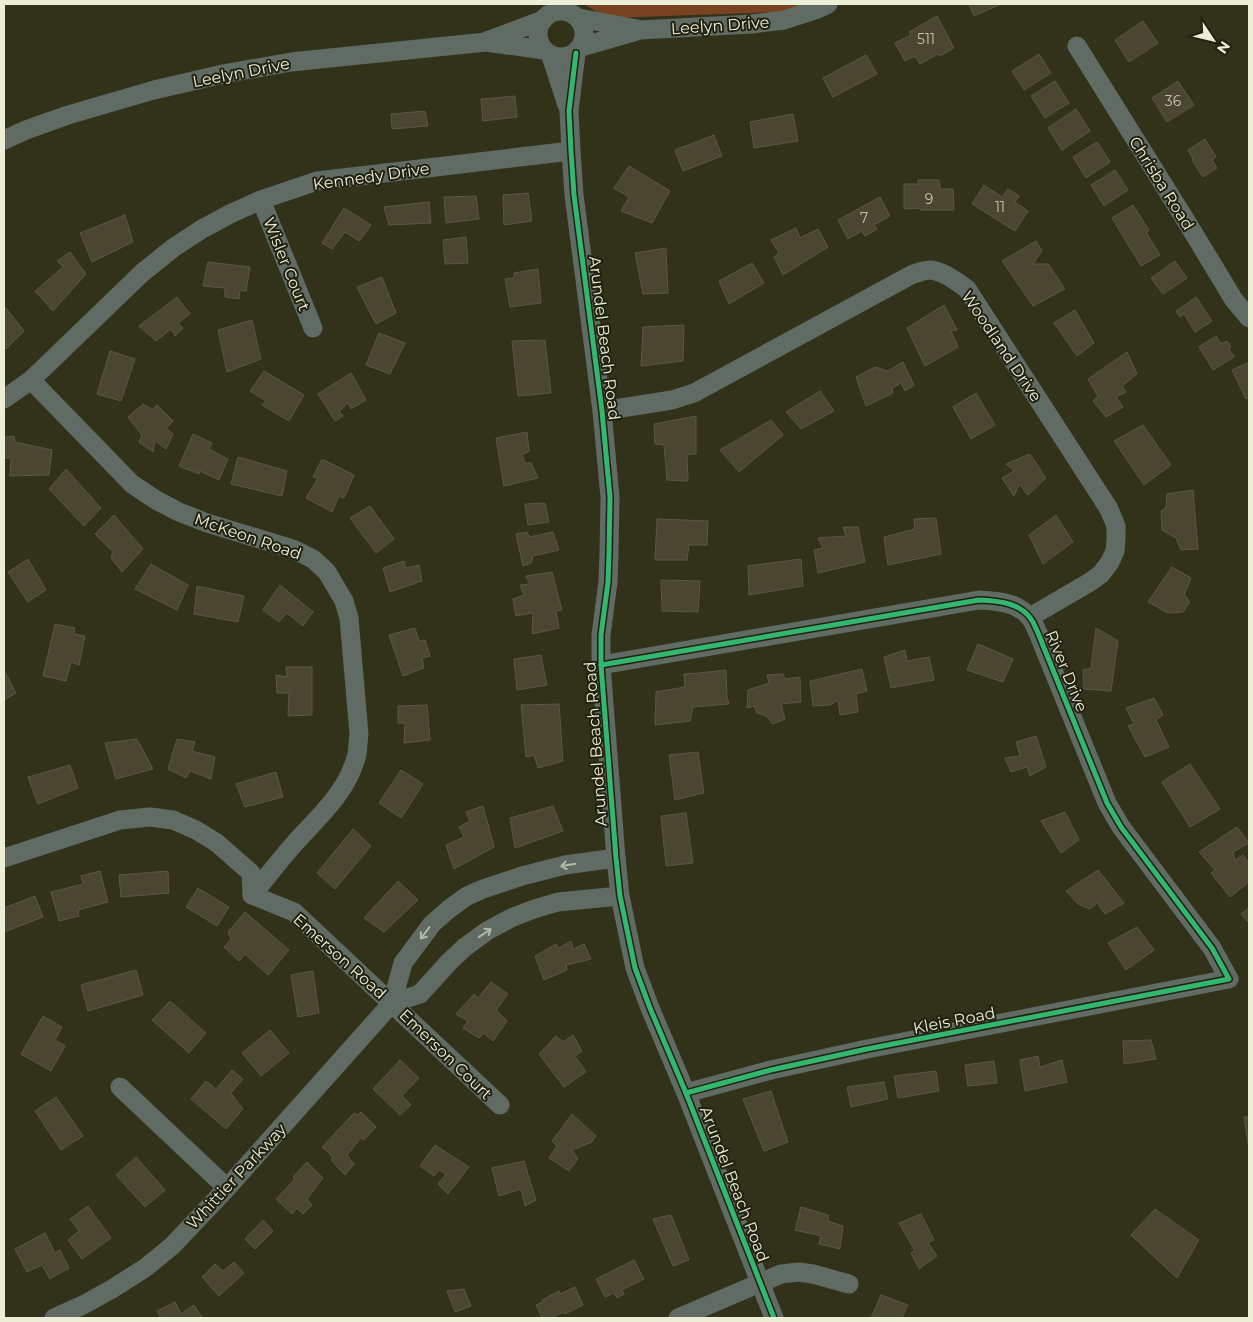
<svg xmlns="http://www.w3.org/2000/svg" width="1253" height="1322" viewBox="0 0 1253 1322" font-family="Montserrat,sans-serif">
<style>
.green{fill:#794220}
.building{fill:#4a4632;stroke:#595745}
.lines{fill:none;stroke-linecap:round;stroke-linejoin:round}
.minor{stroke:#5f6b63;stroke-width:19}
.cycleway-casing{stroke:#212110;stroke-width:8}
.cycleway{stroke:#33b770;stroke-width:5}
.oneway{stroke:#b4baa9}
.labels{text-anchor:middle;stroke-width:4;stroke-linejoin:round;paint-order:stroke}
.number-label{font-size:14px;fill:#c4c4ae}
.street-label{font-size:16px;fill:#edeed7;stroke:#212110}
</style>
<rect width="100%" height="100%" fill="#32321b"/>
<polygon class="green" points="584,4 814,4 805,11 611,18 602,15"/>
<g class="building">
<polygon points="969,4 1001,4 974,16"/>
<polygon points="937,16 954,48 940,56 938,54 920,64 915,56 905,61 895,43 911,35 909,32"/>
<polygon points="1143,21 1158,43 1129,62 1115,40"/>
<polygon points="1039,54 1051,73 1024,90 1012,71"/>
<polygon points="866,55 877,74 833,97 823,78"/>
<polygon points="1055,81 1069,103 1045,118 1031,96"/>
<polygon points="1178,81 1194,105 1167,122 1152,98"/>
<polygon points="515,96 517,117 483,121 481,99"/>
<polygon points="1076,109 1090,131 1062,150 1048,128"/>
<polygon points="425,111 428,126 392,129 391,114"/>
<polygon points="793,114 798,141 754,148 750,122"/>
<polygon points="714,135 722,156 683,171 675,150"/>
<polygon points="1205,139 1216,157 1212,160 1217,168 1203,177 1192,160 1193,159 1188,150"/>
<polygon points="1097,142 1110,162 1086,178 1073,157"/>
<polygon points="629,166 670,191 652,223 621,211 629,197 614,188"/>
<polygon points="1115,170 1128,190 1104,206 1091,185"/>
<polygon points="918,180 939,180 940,189 953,189 954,210 920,210 920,208 904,209 904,184 918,184"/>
<polygon points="984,185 1002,197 1008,189 1019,196 1015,202 1028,211 1015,231 972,204"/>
<polygon points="528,193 532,221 504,225 503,195"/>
<polygon points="476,196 479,219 446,223 444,197"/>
<polygon points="880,197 890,216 874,225 877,229 865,236 862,231 848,239 838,220"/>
<polygon points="429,202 431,223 389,225 384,207"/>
<polygon points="1133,205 1149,230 1146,232 1160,255 1141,266 1112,218"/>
<polygon points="344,208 371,225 359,241 345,232 332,249 322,243"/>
<polygon points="125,215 133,242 92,262 80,233"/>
<polygon points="796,228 800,238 818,229 828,247 783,275 774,257 779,253 771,240"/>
<polygon points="466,237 468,263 445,264 443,240"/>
<polygon points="1036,241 1042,251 1033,264 1048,264 1065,289 1033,306 1002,261"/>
<polygon points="666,248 668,293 643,294 635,253"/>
<polygon points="70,252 86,274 53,311 35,291 63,267 57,261"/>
<polygon points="1175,261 1187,278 1163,294 1151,278"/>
<polygon points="208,262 250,267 246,291 240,290 239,299 225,297 225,288 203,286"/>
<polygon points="752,263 764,283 729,304 719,281"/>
<polygon points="538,269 541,303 510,307 505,279 514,278 514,273"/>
<polygon points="382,277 396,313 376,324 357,287"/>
<polygon points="177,297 190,314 178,323 183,328 175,336 171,329 156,341 139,326"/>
<polygon points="1196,297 1212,321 1195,332 1184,314 1180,317 1176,311"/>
<polygon points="944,305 957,330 951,331 958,347 925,366 907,328"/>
<polygon points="5,307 24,331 6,349 4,347 4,308"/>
<polygon points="1075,310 1094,343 1077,356 1054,323"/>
<polygon points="252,320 261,359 227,372 218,330"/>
<polygon points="684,325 683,361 641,366 643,327"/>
<polygon points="379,333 405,343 390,374 366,365"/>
<polygon points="1216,336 1221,344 1227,341 1231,347 1229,349 1234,357 1213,370 1199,347"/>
<polygon points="545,340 551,393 518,396 512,341"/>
<polygon points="110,351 135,359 121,401 97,394"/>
<polygon points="1127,352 1137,374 1122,386 1126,392 1116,397 1123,407 1106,417 1093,401 1098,396 1088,379"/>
<polygon points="903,362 914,385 905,391 901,383 892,388 893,393 866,406 856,377 875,367 888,371"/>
<polygon points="1249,362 1249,397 1246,399 1232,370"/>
<polygon points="264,371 304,395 289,421 262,405 266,401 250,391"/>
<polygon points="351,373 366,400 351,409 348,403 339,411 343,416 335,421 318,394"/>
<polygon points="820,391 834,411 801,429 786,412"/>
<polygon points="976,393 995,425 971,439 953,407"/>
<polygon points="143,404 153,410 157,405 173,421 166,428 173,434 166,449 155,441 153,452 139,442 142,435 128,417"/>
<polygon points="696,416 696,454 687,455 688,481 667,480 664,445 655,444 654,424"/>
<polygon points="771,420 783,435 739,472 720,450"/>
<polygon points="1143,425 1171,465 1144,485 1114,441"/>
<polygon points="527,432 529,451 522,455 525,463 531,463 538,478 504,486 496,438"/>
<polygon points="193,434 212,443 209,449 228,459 219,480 200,471 199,474 179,466"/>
<polygon points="14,436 15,442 52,450 49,475 10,476 11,458 4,458 4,437"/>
<polygon points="1030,454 1046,478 1028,495 1019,484 1014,496 1002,478 1014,471 1006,464"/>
<polygon points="238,457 287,471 282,496 231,484"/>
<polygon points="322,459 354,475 344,498 339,496 332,512 306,498 318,478 313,477"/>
<polygon points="66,469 101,508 84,526 49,489"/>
<polygon points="1193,490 1198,549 1181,550 1176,538 1162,530 1161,511 1166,507 1167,494"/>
<polygon points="545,503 549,522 528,525 525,504"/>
<polygon points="370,506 394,539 376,553 350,518"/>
<polygon points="114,515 143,549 122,572 111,558 113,551 108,547 95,534"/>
<polygon points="1056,515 1073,542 1043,564 1029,535"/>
<polygon points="936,518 941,554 888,565 884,537 915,529 914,519"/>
<polygon points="657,519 708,521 707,545 689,545 687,560 655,560"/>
<polygon points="843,527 858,527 865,562 818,573 814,550 823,548 818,538 846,536"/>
<polygon points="527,532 529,537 553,532 559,550 533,556 531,563 523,566 516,534"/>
<polygon points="28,559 46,590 28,602 8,572"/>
<polygon points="801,559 803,586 749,595 748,566"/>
<polygon points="404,561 406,568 419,565 422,581 390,592 383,568"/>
<polygon points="151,564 188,585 177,610 135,589"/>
<polygon points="1172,567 1191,578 1184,595 1190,602 1183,612 1168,613 1148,602"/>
<polygon points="552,572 562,610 556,611 559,628 532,634 533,613 516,616 513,599 524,595 520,585 530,584 526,576"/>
<polygon points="661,580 700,581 698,612 662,611"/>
<polygon points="280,585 313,612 303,626 287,613 279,622 263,610"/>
<polygon points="197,586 244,596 238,622 194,614"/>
<polygon points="55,624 75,628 74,634 85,636 79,665 71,662 66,681 43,676"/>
<polygon points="415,628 419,641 425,640 430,656 422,658 424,668 403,676 389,635"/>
<polygon points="1096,628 1118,641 1111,691 1084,689 1083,670 1091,668"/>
<polygon points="978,644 1013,659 1003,682 967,670"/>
<polygon points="905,650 907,661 929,657 934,680 891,688 884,657"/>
<polygon points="541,655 547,685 517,690 514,659"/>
<polygon points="286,667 312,667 312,715 288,716 289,693 277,693 276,675 287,677"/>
<polygon points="862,669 867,691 856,694 858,712 840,715 838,700 830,705 813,706 810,681"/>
<polygon points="726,670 727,697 729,704 693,707 690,721 655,725 656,692 685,687 684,674 699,673"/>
<polygon points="4,672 5,672 16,693 4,700"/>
<polygon points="783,674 785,679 800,677 801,702 781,704 785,719 773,724 766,716 757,713 754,706 747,708 748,690 769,683 767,675"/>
<polygon points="1154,698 1163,715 1156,720 1169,747 1145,757 1128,726 1134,724 1126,708"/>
<polygon points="559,704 563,761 538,768 534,755 526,757 521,705"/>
<polygon points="427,705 430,740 404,743 405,723 398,723 398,706"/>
<polygon points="1036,736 1046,767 1030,776 1027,767 1011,772 1005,758 1020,756 1016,742"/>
<polygon points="137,739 153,769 116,779 105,743"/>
<polygon points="177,739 195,742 192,751 215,757 211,779 190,771 186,778 168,769"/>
<polygon points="698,752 704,793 675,800 669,755"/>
<polygon points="1190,764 1220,809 1190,827 1162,782"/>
<polygon points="70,765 78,788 38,804 28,777"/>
<polygon points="401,770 423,784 401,818 379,803"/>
<polygon points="276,772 283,797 245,807 236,784"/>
<polygon points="483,806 494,847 454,869 446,845 464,837 459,827 470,821 466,812"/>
<polygon points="553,806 563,831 515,848 510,818"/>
<polygon points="1065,812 1079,840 1061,853 1041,821"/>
<polygon points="686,813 693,863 666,866 661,816"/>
<polygon points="1237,827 1249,843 1233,852 1235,860 1243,855 1249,863 1249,882 1230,897 1211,873 1215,870 1199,852"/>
<polygon points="353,829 371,846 335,889 317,873"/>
<polygon points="1098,870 1124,903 1105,914 1097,903 1090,909 1078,904 1066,891"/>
<polygon points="100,871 108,902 78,910 79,916 59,921 51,892 83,884 81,876"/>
<polygon points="168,871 169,893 121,897 119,875"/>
<polygon points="398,881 418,900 384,932 364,918"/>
<polygon points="198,888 229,907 217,926 186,907"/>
<polygon points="35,896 43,917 4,932 4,908"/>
<polygon points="1249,908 1249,923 1241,914"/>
<polygon points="245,912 289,950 268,975 245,954 239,961 224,947 231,939 228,932"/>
<polygon points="1137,927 1154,950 1126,970 1108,943"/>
<polygon points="571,941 573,949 584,944 591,959 566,965 567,970 544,980 535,956 556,944 559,948"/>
<polygon points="136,970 143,995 88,1011 81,985"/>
<polygon points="313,971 319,1013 298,1017 291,975"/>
<polygon points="491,982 508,994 496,1010 507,1021 493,1041 484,1033 479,1038 463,1028 468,1021 456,1014 474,994 478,998"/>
<polygon points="170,1001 206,1033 189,1053 152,1020"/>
<polygon points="43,1016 62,1027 55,1040 65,1046 51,1071 21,1054"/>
<polygon points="270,1030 289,1053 261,1076 242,1053"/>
<polygon points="573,1035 582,1051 575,1056 586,1072 564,1087 539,1054 556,1036 563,1042"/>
<polygon points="1151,1040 1156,1059 1124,1064 1123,1041"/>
<polygon points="1038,1056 1040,1067 1062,1060 1067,1082 1025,1091 1020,1060"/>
<polygon points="400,1060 419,1078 402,1096 411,1105 400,1115 373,1089"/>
<polygon points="994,1061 997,1083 968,1086 965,1065"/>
<polygon points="232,1070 243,1079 231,1093 243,1109 226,1129 191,1099 206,1081 216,1089"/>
<polygon points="936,1071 939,1091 898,1098 894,1076"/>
<polygon points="884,1082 888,1099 851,1107 847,1087"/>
<polygon points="771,1091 788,1142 764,1151 743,1099"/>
<polygon points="56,1097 83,1136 61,1150 35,1111"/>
<polygon points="361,1112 376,1127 364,1140 361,1138 347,1155 354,1164 345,1175 331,1160 333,1157 322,1147 354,1113 357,1115"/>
<polygon points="572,1114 596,1136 592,1142 572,1150 578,1159 569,1171 549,1158 557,1146 552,1141"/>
<polygon points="1244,1117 1249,1117 1249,1149"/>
<polygon points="435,1145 469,1167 448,1194 438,1184 446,1174 439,1170 434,1176 420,1166"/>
<polygon points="136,1157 165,1190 145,1207 116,1175"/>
<polygon points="524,1161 536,1200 525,1206 521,1189 499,1196 492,1168"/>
<polygon points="307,1162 323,1178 307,1199 312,1205 303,1214 297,1208 292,1214 276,1199 295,1179 293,1177"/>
<polygon points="88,1206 111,1238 82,1259 68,1240 79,1231 70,1219"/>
<polygon points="801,1207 828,1215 828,1221 843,1226 840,1249 819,1244 821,1236 795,1230"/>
<polygon points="1155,1209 1199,1240 1177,1278 1131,1235"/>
<polygon points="921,1214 934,1240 928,1243 937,1256 919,1269 911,1253 915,1251 899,1223"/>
<polygon points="671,1215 689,1260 673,1266 653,1219"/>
<polygon points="263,1220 273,1231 255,1249 245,1239"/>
<polygon points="45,1233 55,1253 60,1250 69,1268 50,1279 42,1265 27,1272 15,1249"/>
<polygon points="634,1260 644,1279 622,1290 624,1294 617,1298 614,1293 605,1297 596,1279"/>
<polygon points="234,1262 244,1273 219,1296 202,1277 215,1264 223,1271"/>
<polygon points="575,1287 583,1305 565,1314 564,1312 551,1318 542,1318 536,1305 543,1302 542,1300 559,1291 560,1294"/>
<polygon points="464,1289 471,1306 455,1312 447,1291"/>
<polygon points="881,1295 908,1305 902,1318 871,1318"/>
<polygon points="175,1302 181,1314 194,1305 202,1317 200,1318 161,1318 157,1311"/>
</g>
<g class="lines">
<g class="minor">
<circle cx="561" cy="34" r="23"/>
<polyline points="579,18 637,29"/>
<polyline points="487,41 543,20"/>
<polyline points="1077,46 1188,224 1234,300 1249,318"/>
<polyline points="581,47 640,30 752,24 784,20 815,10 828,4"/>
<polyline points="576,53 569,111 571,151 574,195 602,411 610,497 609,554 608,582 601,635 601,665 616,858 620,896 635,968 650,1008 686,1093 774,1318"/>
<polyline points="551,56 567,105"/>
<polyline points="4,140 26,130 68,115 154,90 223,74 291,62 486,42 544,50"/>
<polyline points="261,200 313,328"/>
<path d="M31,380L132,484L156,500L179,512L207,523L293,549L313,559L327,572L344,601L349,618L359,734C358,741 358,747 357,754C348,792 319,816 294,844C280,860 266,878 252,895"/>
<polyline points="4,399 31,380 142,273 173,248 202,229 232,213 261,200 317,181 571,151"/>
<path d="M602,411L672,400L694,393L913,274C918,273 924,270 930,270C943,271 956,281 967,289L1109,509L1116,526V539L1115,551L1110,562L1101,574L1090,582L1030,617"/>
<path d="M601,665L979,600C998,601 1019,602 1031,619C1034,623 1036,629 1038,633L1107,803L1121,827L1212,948L1229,979L867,1049L771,1070L686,1093"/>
<polyline points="4,858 120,820 150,817 173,820 196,830 217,843 251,873 252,895 294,912 500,1105"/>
<polyline points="392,1003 420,994 449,962 465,947 487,931 511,918 534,909 558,902 620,896"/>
<polyline points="120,1087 227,1188"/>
<polyline points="54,1318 83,1305 112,1289 145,1268 172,1246 227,1188 392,1003 403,963 432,924 449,909 467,896 483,889 522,876 565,865 616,858"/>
<polyline points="678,1318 781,1274 799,1272 813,1274 849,1284"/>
</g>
<defs>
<g id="cycleway">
<polyline points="576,53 569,111 571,151 574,195 602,411 610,497 609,554 608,582 601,635 601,665 616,858 620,896 635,968 650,1008 686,1093 774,1318"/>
<path d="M601,665L979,600C998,601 1019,602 1031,619C1034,623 1036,629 1038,633L1107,803L1121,827L1212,948L1229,979L867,1049L771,1070L686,1093"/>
</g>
</defs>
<use href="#cycleway" class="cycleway-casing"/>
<use href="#cycleway" class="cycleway"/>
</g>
<defs><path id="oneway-shaft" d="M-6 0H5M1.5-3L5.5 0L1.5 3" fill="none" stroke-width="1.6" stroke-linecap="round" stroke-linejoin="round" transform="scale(1.25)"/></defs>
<g class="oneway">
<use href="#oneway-shaft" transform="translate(568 865) rotate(170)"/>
<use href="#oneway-shaft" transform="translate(425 933) rotate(127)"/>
<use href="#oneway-shaft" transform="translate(485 933) rotate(-34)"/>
</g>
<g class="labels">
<g class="number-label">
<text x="926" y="44">511</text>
<text x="1173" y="106">36</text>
<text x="929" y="204">9</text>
<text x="1000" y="212">11</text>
<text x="864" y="223">7</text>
</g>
<g class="street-label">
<text transform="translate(720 25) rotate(-4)" y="6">Leelyn Drive</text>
<text transform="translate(241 72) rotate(-11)" y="6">Leelyn Drive</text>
<text transform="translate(371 176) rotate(-8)" y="6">Kennedy Drive</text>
<text transform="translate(1162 183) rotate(58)" y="6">Chrisba Road</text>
<text transform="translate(287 264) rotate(68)" y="6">Wisler Court</text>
<text transform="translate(605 338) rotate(83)" y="6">Arundel Beach Road</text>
<text transform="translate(1002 346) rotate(56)" y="6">Woodland Drive</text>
<text transform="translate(248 536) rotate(19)" y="6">McKeon Road</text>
<text transform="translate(1067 671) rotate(68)" y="6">River Drive</text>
<text transform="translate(595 744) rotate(-94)" y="6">Arundel Beach Road</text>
<text transform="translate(340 956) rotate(42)" y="6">Emerson Road</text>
<text transform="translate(954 1020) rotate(-11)" y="6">Kleis Road</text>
<text transform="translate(446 1054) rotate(44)" y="6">Emerson Court</text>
<text transform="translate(236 1176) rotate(-47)" y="6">Whittier Parkway</text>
<text transform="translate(735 1184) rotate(69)" y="6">Arundel Beach Road</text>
</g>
</g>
<rect width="1253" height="1322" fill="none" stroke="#edeed7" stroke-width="10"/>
<g transform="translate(1213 40) rotate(125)" stroke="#212110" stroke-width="4" paint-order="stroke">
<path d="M0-4L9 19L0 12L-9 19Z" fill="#edeed7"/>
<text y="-8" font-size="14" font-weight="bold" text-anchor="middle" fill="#edeed7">N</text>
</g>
</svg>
